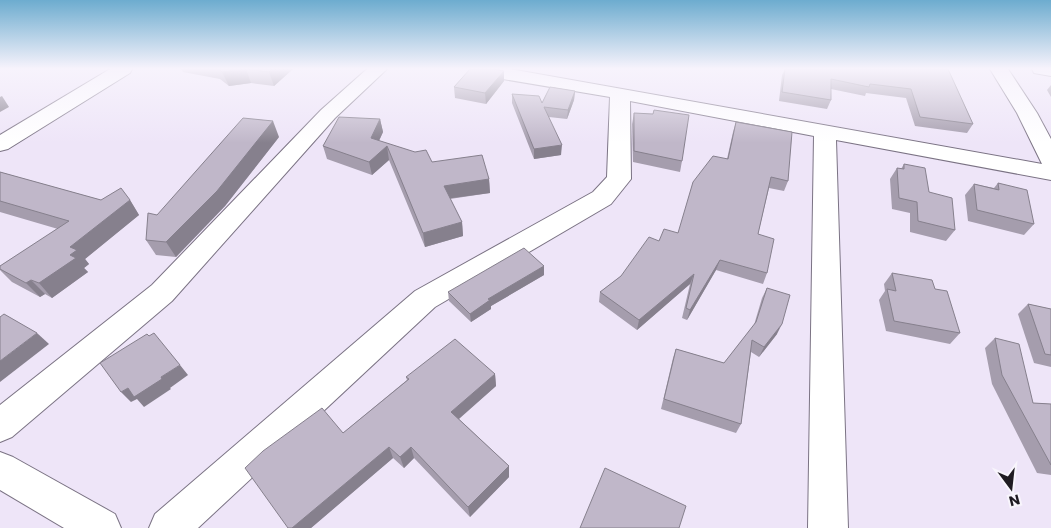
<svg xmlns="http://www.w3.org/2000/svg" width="1051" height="528" viewBox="0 0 1051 528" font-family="Poppins,sans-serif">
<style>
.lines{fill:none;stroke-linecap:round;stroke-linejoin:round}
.minor-casing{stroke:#7b7384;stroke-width:2}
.minor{fill:#fff;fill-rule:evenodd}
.wall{fill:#a59dad}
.shaded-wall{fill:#86808d}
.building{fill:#c0b7c9;stroke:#86808d}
</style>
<rect width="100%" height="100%" fill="#eee5f8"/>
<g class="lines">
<defs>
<g id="minor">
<polygon points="110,69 132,69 130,73 8,149 0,151 0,135"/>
<polygon points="367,69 387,69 335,118 172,301 12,437 0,442 0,405 152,285 321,110"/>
<polygon points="470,69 510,69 1042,164 1017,113 990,69 1008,69 1037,113 1051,139 1051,180 836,140 848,528 808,528 814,136 630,101 631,179 611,204 435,307 198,528 149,528 155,514 415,291 593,192 607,177 610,97 479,75 472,73"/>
<polygon points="1032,69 1051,69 1051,76 1034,73"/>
<polygon points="0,452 13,457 115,514 121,528 64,528 0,490"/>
</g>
</defs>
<use href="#minor" class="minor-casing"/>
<use href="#minor" class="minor"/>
</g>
<g class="wall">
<polygon points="181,69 293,69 274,86 251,83 229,86 220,79 183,72"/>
<polygon points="785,69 948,69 973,124 967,133 915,126 906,98 866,93 865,96 831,89 831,100 827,109 779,101 782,75"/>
<polygon points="504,81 486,104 455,98 454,87"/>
<polygon points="1051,85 1051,97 1047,90"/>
<polygon points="575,91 574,100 567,119 549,117 561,155 534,159 512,103 512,94 542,103"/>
<polygon points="634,113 682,161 680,172 633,162 632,124"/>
<polygon points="380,119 383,132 379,141 432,162 489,179 490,193 450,199 462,222 463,236 425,247 389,160 372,175 327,159 323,146"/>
<polygon points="736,122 788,181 784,191 769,188 758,234 767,273 763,284 716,270 687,320 682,318 690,284 637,330 599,302 600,292 621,276 659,241 678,233 727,159 733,132"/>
<polygon points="279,137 225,206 176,257 156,255 146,240 157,215"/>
<polygon points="904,164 929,192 955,230 946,241 910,232 910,213 892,209 890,179 897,168 901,169"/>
<polygon points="0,172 101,200 130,200 139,215 85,259 89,264 84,268 88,272 52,298 45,294 40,297 12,282 0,270 0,266 58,229 0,212"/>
<polygon points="998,183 1034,224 1024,235 968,221 965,195 974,184 994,188"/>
<polygon points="544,266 544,275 491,306 491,309 471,322 449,301 448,292"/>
<polygon points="892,273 935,289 960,333 950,344 886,331 879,300 885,291 884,284"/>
<polygon points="767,288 777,334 759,357 751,352 741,424 736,433 661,409 673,358 676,349 724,363 754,325 762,298"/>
<polygon points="1028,304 1051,309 1051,367 1034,363 1018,314"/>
<polygon points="995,338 1033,403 1051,404 1051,475 1037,473 992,384 985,348"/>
<polygon points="495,374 496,386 459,419 509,466 509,477 470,517 414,458 404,468 393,458 311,528 288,528 343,433 407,380 406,377"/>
</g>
<g class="shaded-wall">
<polygon points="246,69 251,83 229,86 222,72"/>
<polygon points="272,69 293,69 274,86 269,72"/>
<polygon points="504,71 504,81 486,104 485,93"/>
<polygon points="575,91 574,100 567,119 568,110"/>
<polygon points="2,96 9,107 0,112 0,97"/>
<polygon points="380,119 383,132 374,151 371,138"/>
<polygon points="273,121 279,137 225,206 176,257 166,242"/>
<polygon points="562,145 561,155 534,159 534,149"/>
<polygon points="387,146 389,160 372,175 369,162"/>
<polygon points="489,179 490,193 445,199 444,186"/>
<polygon points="130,200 139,215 85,259 89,264 84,268 88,272 52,298 39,283 70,255 70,247"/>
<polygon points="462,222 463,236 425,247 423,233"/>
<polygon points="720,260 716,270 687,320 690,310"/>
<polygon points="544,266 544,275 491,306 491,309 471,322 470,314 488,299"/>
<polygon points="694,274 690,284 637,330 639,320"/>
<polygon points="31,280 45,294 40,297 26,283"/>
<polygon points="782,324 777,334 759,357 764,347"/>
<polygon points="37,333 49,344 0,382 0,361"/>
<polygon points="180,365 188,375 170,388 171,389 144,407 137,399 131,402 121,392 128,388 161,377"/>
<polygon points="495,374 496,386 454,423 451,412"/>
<polygon points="389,447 393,458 311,528 292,528"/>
<polygon points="411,447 414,458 404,468 400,457"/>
<polygon points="509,466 509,477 470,517 468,507"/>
</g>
<g class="building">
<polygon points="219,69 245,69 222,72"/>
<polygon points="246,69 272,69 269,72"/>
<polygon points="470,69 493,69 504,71 485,93 454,87"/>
<polygon points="785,69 808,69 817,70 817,69 948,69 973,124 920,117 911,89 870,84 869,87 831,79 831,100 782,92"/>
<polygon points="550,87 575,91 568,110 544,107 562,145 534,149 512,94 539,96 542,103"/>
<polygon points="654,110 689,115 682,161 634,151 634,113 653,114"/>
<polygon points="339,117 380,119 371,138 415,152 426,150 432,162 482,155 489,179 444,186 462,222 423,233 387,146 369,162 323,146"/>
<polygon points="243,118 273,121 217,191 166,242 146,240 148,213 157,215"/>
<polygon points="736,122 792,132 788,181 771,177 758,234 774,239 767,273 720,260 690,310 686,308 694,274 639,320 600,292 621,276 649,237 659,241 664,229 678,233 693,182 713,156 728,159"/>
<polygon points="904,164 925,168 929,192 952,198 955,230 918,221 917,202 899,198 897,168 904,169"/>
<polygon points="0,172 101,200 121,188 130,200 70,247 77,250 70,255 76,258 39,283 31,280 26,283 0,269 0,266 69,221 0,201"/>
<polygon points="998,183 1027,190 1034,224 977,210 974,184 999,190"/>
<polygon points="524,248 544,266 488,299 490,300 470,314 448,292"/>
<polygon points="892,273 932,280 935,289 947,291 960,333 894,321 887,289 896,291"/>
<polygon points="767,288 790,295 782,324 764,347 752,340 741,424 664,399 676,349 724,363 756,322"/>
<polygon points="1028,304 1051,309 1051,355 1045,354"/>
<polygon points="4,314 37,333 0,361 0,317"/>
<polygon points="154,333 180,365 161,377 162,379 134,397 128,388 121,392 100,363 147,334 149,336"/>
<polygon points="995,338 1019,344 1033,403 1051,404 1051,465 1002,375"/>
<polygon points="455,339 495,374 451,412 509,466 468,507 411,447 400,457 389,447 292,528 288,528 245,468 263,451 322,408 343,433 409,379 406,377"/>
<polygon points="605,468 686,506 679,528 580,528"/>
</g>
<linearGradient id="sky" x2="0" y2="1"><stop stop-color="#6daccf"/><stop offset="0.48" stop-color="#f7f3fc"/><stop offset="1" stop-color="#f7f3fc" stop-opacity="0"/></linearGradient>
<rect width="1051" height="143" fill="url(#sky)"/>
<g transform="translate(1011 488) rotate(165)" stroke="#f8f5fc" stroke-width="4" paint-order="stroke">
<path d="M0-4L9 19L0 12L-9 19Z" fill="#1f1b22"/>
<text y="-8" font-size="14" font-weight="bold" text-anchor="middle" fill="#1f1b22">N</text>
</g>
</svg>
